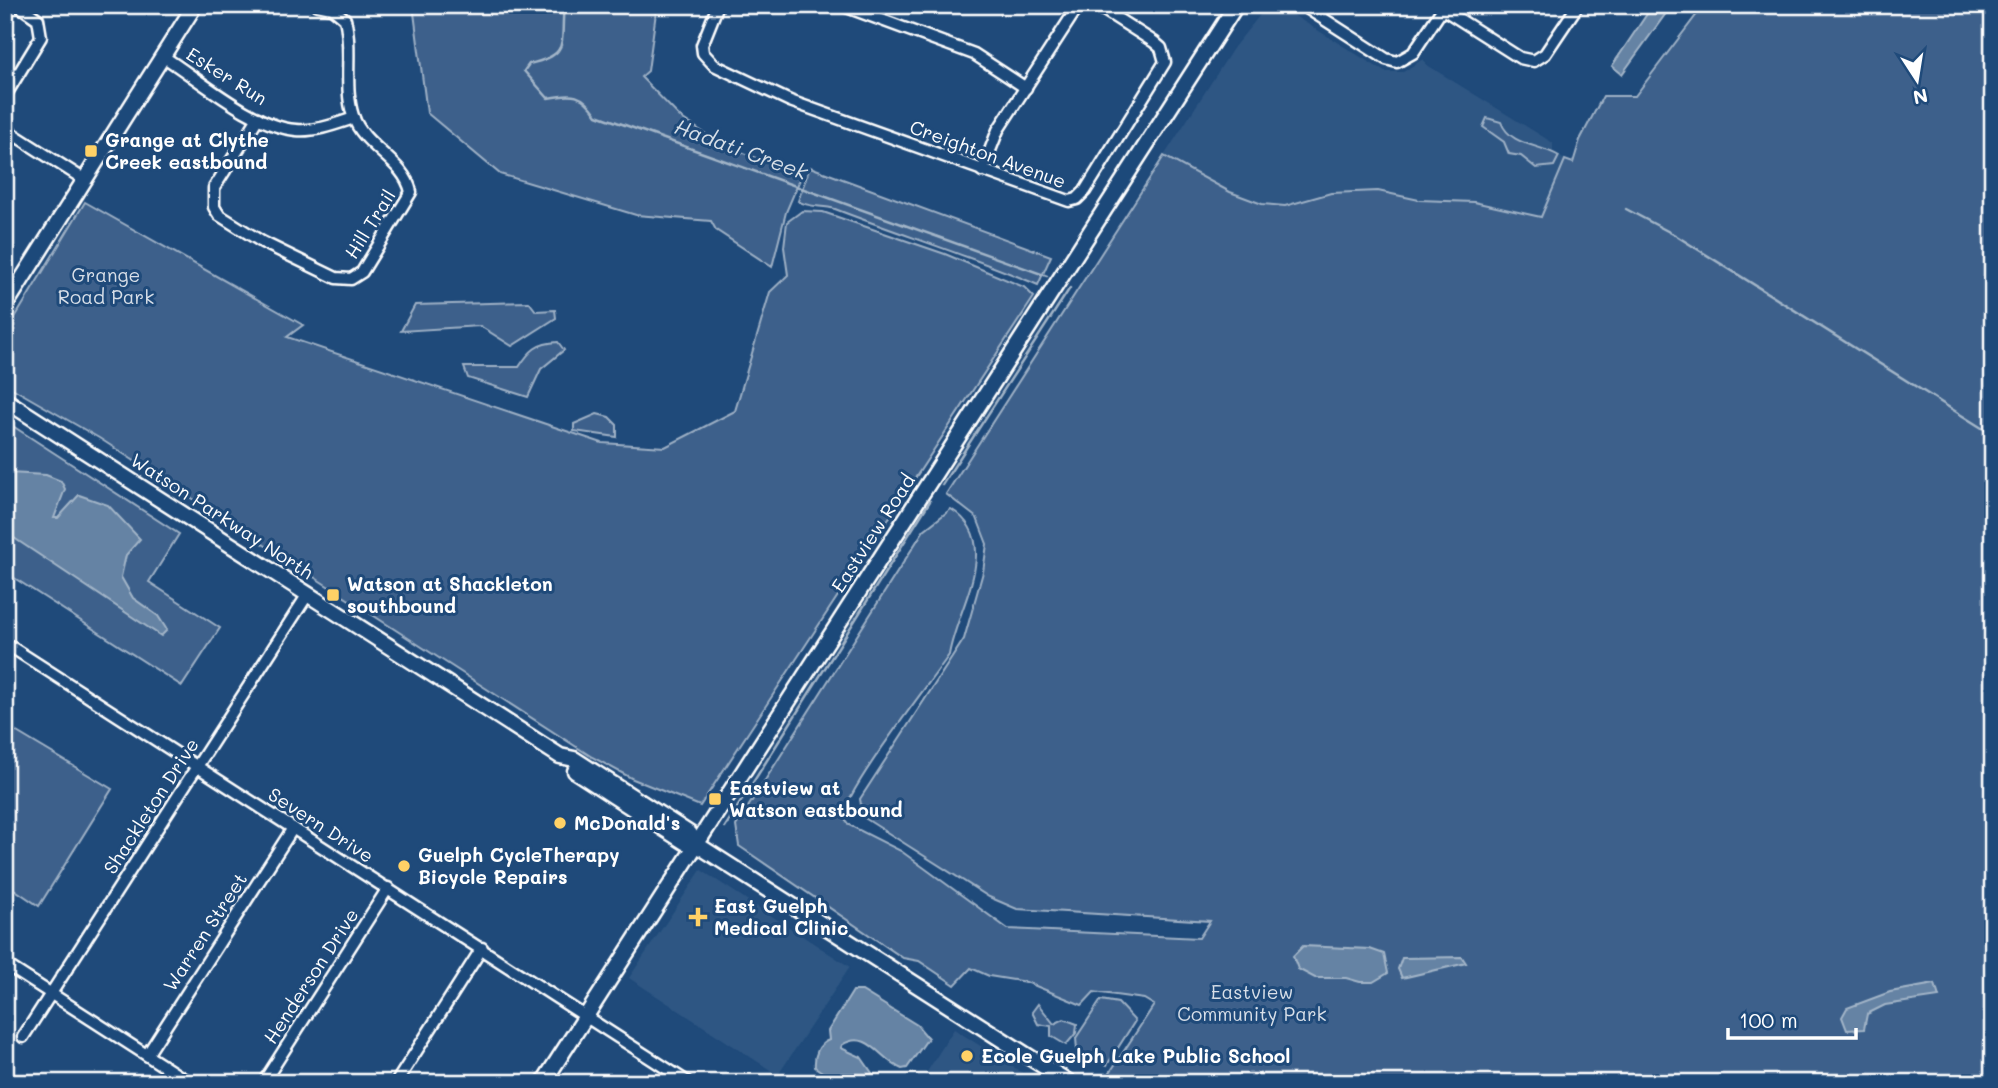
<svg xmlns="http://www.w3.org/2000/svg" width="1998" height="1088" viewBox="0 0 1998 1088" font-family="Mali,sans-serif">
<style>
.built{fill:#2e5683}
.green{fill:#3c618b;stroke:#9eb0c5;stroke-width:2}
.water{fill:#6583a4;stroke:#a3b5c8;stroke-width:2}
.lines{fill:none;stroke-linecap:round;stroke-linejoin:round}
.stream{stroke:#a3b5c8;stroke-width:2.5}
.street-casing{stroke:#fff;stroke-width:15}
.secondary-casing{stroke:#fff;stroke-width:19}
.street{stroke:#1f4a7a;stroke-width:10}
.secondary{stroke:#1f4a7a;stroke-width:14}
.poi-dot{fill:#ffd166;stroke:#1f4a7a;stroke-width:2.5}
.labels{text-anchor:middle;stroke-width:6;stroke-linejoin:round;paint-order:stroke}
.street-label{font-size:19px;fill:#fff;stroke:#1f4a7a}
.poi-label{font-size:19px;font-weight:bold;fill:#fff;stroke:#1f4a7a;text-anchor:start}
.park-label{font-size:19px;fill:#d8dfe8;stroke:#1f4a7a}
.water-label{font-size:21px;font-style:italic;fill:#d8e0e8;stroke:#1f4a7a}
</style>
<rect width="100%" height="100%" fill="#1f4a7a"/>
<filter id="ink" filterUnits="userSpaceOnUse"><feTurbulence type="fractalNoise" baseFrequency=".0143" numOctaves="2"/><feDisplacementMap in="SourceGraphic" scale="14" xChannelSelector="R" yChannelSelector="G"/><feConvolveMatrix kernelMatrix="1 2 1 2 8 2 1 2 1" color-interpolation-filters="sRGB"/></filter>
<g filter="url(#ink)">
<g class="built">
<polygon points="1268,5 1277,5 1385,72 1403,72 1423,59 1427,65 1553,143 1553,152 1565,160 1542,218 1474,202 1419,200 1378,191 1331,193 1285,206 1262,204 1230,192 1164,156 1234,47"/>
<polygon points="701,870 850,967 778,1075 629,978"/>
<polygon points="954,1029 1038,1083 920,1083"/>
</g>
<g class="green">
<polygon points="413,5 657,5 648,71 641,77 680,117 718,142 801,177 786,212 772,267 716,230 711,221 636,215 500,174 427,113"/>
<path d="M1704,5H1993V1083H1103L1154,1005L1144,999L1094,992L1082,1005L1026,982L989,976L971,968L955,985L919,961L903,958L739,846L736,826L924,530L951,509C1005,542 956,609 949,655C929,684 845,791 843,817L849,825L901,851L1008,929L1199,938L1210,921L1017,909L989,897L863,817L860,799L964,639L983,572L987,544L977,518L946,494L1164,156L1230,192L1262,204L1285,206L1331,193L1378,191L1419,200L1474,202L1541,217L1565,160L1573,163L1580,140L1603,96H1635Z"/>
<path d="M1487,118L1501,122C1510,146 1540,144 1559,156L1554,166L1536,168L1521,156L1509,154L1504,142L1483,127Z"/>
<path d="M810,167L1051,256L1038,285C971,256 902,235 835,209C823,205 808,208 798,201Z"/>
<polygon points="85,202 303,325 287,337 602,443 665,447 735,411 770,292 788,275 784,247 787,222 802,211 823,212 945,254 1024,287 1034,297 700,806 633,779 592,757 99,438 5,384 5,334"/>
<polygon points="529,302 536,311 555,310 556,318 512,346 480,326 401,331 415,305"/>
<path d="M558,342L564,350L541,369L528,397L468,378L464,367H519C530,350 537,343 558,342Z"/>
<polygon points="597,414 609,417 617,425 617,437 574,431 574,424"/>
<polygon points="5,421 179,534 149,582 220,628 182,686 5,572"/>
<polygon points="5,725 112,789 39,906 5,883"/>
<polygon points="1101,1000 1118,1003 1135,1021 1107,1065 1077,1050 1076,1038"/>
<polygon points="1038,1004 1054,1024 1064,1019 1077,1024 1076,1033 1066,1045 1051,1036 1051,1026 1038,1024 1032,1012"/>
</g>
<g class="water">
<polygon points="1653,5 1672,5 1622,74 1612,66"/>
<polygon points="9,473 46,475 61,481 65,489 54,518 58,518 79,495 108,505 140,539 126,555 121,577 133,598 158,616 167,630 161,636 5,532 5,476"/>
<polygon points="1303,946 1370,949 1384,954 1388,973 1373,982 1360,982 1346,978 1315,978 1298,969 1293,956"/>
<polygon points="1462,957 1466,963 1402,978 1398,969 1402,958"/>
<polygon points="1935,984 1939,997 1885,1005 1867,1014 1864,1029 1847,1030 1842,1017 1847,1008 1890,992"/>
<path d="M853,991H862L917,1025L928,1038L907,1068L902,1069C881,1061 868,1028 842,1045L841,1048L861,1057L879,1083H838L815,1067C814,1056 818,1044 829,1040L828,1031Z"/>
</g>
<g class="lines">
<g class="stream">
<path d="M564,5C560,43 571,55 529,64L524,71L548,98C573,93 582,93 597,115L1047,276"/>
<polyline points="1626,209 1675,235 1993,435"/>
<polyline points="942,485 1070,288"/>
<polyline points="725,827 930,501"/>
</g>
<defs>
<g id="street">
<polyline points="718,5 702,45 703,53 714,65 790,101 1069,201 1077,199 1085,191 1165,62 1161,48 1154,42 1096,5"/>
<polyline points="841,5 974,54 1026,88"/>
<polyline points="1302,5 1386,59 1397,62 1413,53 1445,5"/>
<polyline points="1443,9 1520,58 1534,61 1545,54 1578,5"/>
<path d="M164,57C200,80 254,127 296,130C315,132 336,124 354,118"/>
<polyline points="5,96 41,37 38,19 18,5"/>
<path d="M258,118L214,188V207L219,215L262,242L336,278L351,279L362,272L411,192C404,160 364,148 353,116C343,85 353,50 345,19L332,8L317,5"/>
<polyline points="5,129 85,180"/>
<polyline points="982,171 998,130 1079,5"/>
<polyline points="5,643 689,1083"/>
<polyline points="5,964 190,1083"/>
<polyline points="23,1037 308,594"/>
<polyline points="147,1055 293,828"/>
<polyline points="263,1083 388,888"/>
<polyline points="396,1083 482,948"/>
</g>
<g id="secondary">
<polyline points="5,306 195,5"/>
<polyline points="5,400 560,756 574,759 690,834 696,844 1070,1083"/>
<polyline points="575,771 685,842 696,844"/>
<polyline points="543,1083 1236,5"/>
</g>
</defs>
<use href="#street" class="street-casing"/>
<use href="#secondary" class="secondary-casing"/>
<use href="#street" class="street"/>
<use href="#secondary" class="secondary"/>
</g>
</g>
<g class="poi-dot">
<rect x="84" y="144" width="14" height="14" rx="3.5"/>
<rect x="326" y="588" width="14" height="14" rx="3.5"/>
<rect x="708" y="792" width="14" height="14" rx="3.5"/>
<circle cx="560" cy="823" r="7"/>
<circle cx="404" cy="866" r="7"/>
<path d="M694.5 906.5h7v7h7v7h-7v7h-7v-7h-7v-7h7z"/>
<circle cx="967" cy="1056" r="7"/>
</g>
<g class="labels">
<g class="street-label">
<text transform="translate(227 76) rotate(32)" y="7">Esker Run</text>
<text transform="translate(988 154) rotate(20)" y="7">Creighton Avenue</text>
<text transform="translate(370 224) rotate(-58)" y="7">Hill Trail</text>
<text transform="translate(222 516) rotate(33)" y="7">Watson Parkway North</text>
<text transform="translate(873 533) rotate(-57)" y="7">Eastview Road</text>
<text transform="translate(151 806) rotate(-57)" y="7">Shackleton Drive</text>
<text transform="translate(321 825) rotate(33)" y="7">Severn Drive</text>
<text transform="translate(205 932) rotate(-57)" y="7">Warren Street</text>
<text transform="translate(311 976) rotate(-57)" y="7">Henderson Drive</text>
</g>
<g class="poi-label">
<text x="105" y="147">Grange at Clythe<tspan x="105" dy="22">Creek eastbound</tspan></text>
<text x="347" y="591">Watson at Shackleton<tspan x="347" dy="22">southbound</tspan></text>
<text x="729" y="795">Eastview at<tspan x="729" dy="22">Watson eastbound</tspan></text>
<text x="574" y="830">McDonald's</text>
<text x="418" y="862">Guelph CycleTherapy<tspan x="418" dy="22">Bicycle Repairs</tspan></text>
<text x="714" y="913">East Guelph<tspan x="714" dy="22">Medical Clinic</tspan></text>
<text x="981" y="1063">Ecole Guelph Lake Public School</text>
</g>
<g class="park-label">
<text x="106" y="282">Grange<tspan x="106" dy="22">Road Park</tspan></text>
<text x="1252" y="999">Eastview<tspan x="1252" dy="22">Community Park</tspan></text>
</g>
<g class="water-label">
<text transform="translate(741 150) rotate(20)" y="7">Hadati Creek</text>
</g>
</g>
<rect width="1998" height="1088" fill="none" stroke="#1f4a7a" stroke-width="28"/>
<rect x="14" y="14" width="1970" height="1060" fill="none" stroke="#fff" stroke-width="2.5" filter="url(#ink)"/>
<g transform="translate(1917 80) rotate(168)" stroke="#1f4a7a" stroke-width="5" paint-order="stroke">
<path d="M0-5L12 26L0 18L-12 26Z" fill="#ffffff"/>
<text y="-10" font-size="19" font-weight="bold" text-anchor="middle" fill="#ffffff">N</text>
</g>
<path d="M1728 1028v10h128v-10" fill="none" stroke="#ffffff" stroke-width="3.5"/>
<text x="1739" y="1028" font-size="21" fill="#ffffff" stroke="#1f4a7a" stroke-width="5" paint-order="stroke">100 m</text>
</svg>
